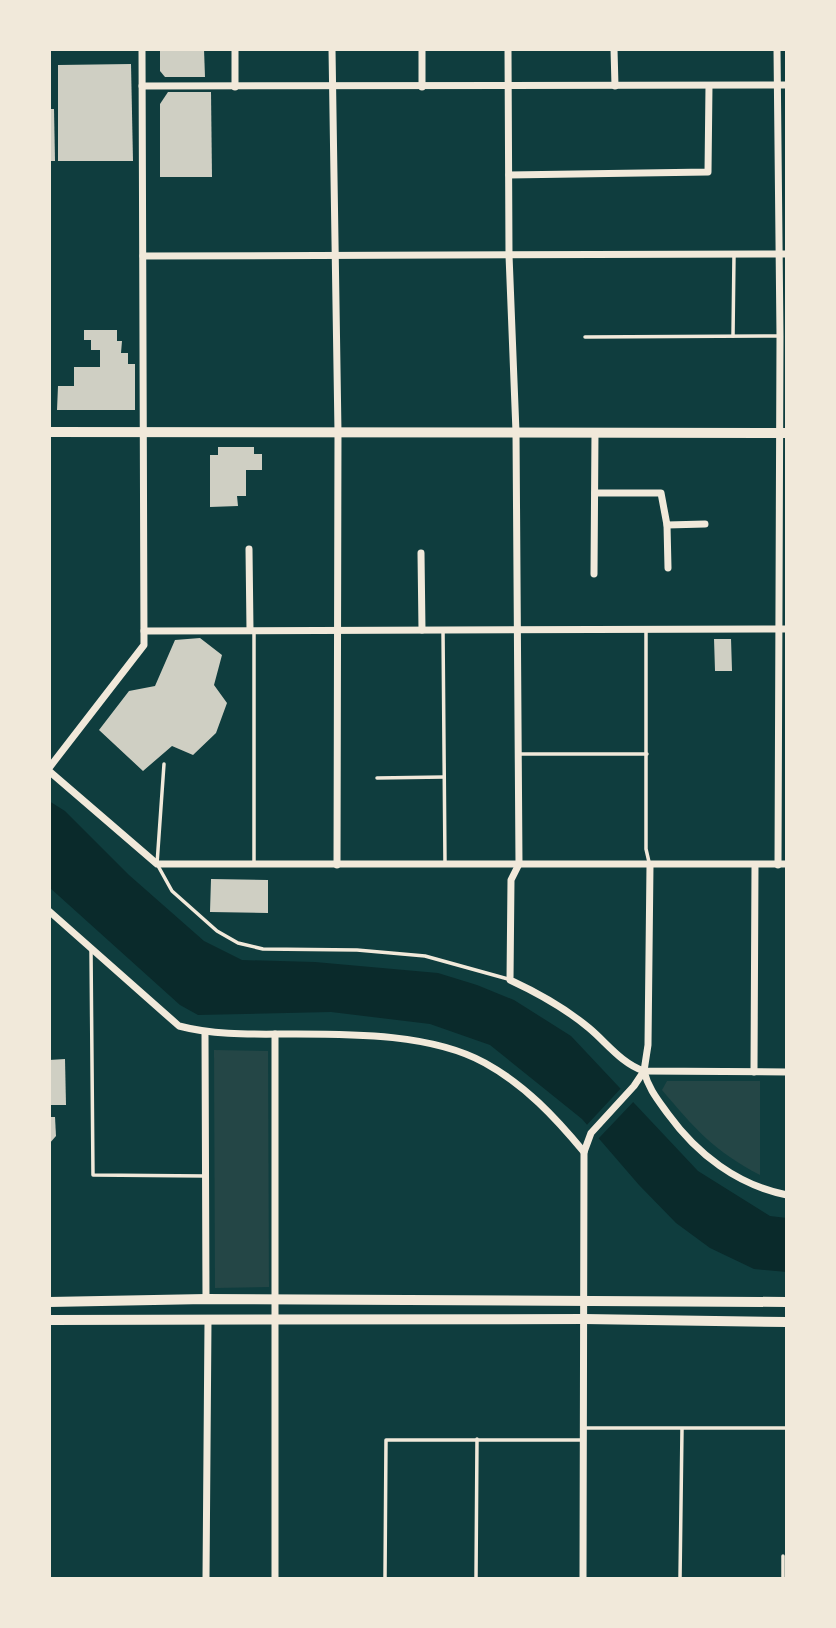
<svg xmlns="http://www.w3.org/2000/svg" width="836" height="1628" viewBox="0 0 836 1628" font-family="'Exo 2',sans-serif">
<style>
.green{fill:#244646}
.water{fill:#0a2a2b}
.pier{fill:#0f3d3e}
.building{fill:#cfcfc3}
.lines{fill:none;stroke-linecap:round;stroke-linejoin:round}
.service{stroke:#f1e9da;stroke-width:3.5}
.minor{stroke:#f1e9da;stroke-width:7}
.tertiary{stroke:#f1e9da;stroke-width:10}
.secondary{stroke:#f1e9da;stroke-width:10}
</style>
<rect width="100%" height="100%" fill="#0f3d3e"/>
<g class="green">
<polygon points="214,1050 268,1051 269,1287 215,1288"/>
<path d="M667,1081H760V1175C715,1152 694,1128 662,1090Z"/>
</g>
<polygon class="water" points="49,801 65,811 129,875 204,941 242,960 315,962 438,973 477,985 514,1000 571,1036 698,1171 770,1216 787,1218 787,1272 754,1269 710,1248 676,1223 639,1185 582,1119 490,1045 430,1024 331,1012 198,1015 180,1005 49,887"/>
<polygon class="pier" points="624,1085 636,1099 598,1139 585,1127"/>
<g class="building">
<polygon points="160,49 204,49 205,77 165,77 160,71"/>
<polygon points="131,64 133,161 58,161 58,65"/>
<polygon points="168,92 211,92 212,177 160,177 160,104"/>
<polygon points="49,109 54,109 55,161 49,161"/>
<polygon points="84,330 117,330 117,341 122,341 121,353 128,353 128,364 135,364 135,410 57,410 58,386 74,386 74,367 100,367 100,350 91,350 91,340 84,340"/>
<polygon points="218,447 254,447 254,454 262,454 262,470 246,470 246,496 237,496 238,506 210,507 210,455 218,455"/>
<polygon points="200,638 222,655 214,685 227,703 216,733 193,755 172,746 143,771 99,730 129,691 155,686 175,640"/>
<polygon points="714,639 731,639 732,671 715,671"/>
<polygon points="211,879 268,880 268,913 210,912"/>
<polygon points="65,1059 66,1105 49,1105 49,1060"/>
<polygon points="49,1117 55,1117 56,1136 49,1144"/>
</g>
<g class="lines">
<g class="service">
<polyline points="733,336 734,255"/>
<polyline points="585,337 780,336"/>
<polyline points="443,630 445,863"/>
<polyline points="646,630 646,849 649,862"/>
<polyline points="254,632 254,862"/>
<polyline points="519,754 647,754"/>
<polyline points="164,764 157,864 172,891 217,931 238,943 263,949 357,950 425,956 508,979"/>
<polyline points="377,778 444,777"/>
<polyline points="91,950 93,1175 205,1176"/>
<polyline points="584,1428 787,1428"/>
<polyline points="783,1556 783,1579"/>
<polyline points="385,1579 386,1440 582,1440"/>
<polyline points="476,1579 477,1439"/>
<polyline points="680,1579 682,1429"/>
</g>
<g class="minor">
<polyline points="332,49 338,432 337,865"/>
<polyline points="422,49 422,87"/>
<path d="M508,49L509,255L516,432L519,864L511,880L510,980C538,993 565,1008 589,1028C607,1043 621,1063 644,1071L787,1072"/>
<polyline points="614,49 615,86"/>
<polyline points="777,49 780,336 778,865"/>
<polyline points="142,86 787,85"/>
<polyline points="235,87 235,49"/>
<polyline points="509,175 708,172 709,86"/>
<polyline points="143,256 787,254"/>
<polyline points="595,493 661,493 667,525 668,568"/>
<polyline points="667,525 705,524"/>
<polyline points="249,549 250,630"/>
<polyline points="421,553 422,630"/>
<polyline points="594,574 595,432"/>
<polyline points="144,631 787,629"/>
<polyline points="49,768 144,645 142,49"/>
<polyline points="49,771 157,864 787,864"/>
<path d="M49,911L179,1026C217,1036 256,1034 296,1034C354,1034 433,1034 485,1063C525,1085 555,1117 584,1152"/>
<polyline points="205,1033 206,1299"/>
<path d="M644,1071C648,1088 658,1100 668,1114C697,1154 737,1185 787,1195"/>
<polyline points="754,1072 755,865"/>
<polyline points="206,1579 208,1321"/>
<polyline points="275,1579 275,1034"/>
<polyline points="583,1579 584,1152 591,1133 634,1086 644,1071 648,1045 650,865"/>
</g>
<polyline class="tertiary" points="49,432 787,433"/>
<g class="secondary">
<polyline points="49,1302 206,1299 787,1302"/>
<polyline points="49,1320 584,1319 787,1322"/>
</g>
</g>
<rect width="836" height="1628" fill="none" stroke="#f1e9da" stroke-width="102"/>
</svg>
